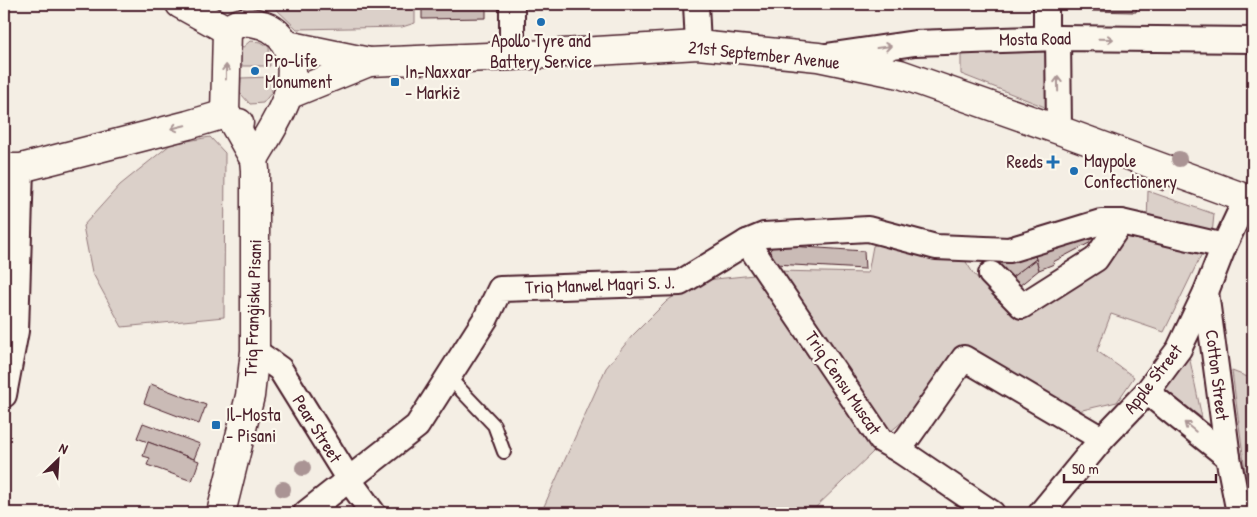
<svg xmlns="http://www.w3.org/2000/svg" width="1257" height="517" viewBox="0 0 1257 517" font-family="'Patrick Hand',sans-serif">
<style>
.green{fill:#dbd0c9;stroke:#92787a}
.building{fill:#cabbb6;stroke:#4a1f2b}
.lines{fill:none;stroke-linecap:round;stroke-linejoin:round}
.lane-casing{stroke:#4a1f2b;stroke-width:16}
.street-casing{stroke:#4a1f2b;stroke-width:28}
.secondary-casing{stroke:#4a1f2b;stroke-width:31}
.lane{stroke:#fbf7ec;stroke-width:12}
.street{stroke:#fbf7ec;stroke-width:24}
.secondary{stroke:#fbf7ec;stroke-width:28}
.tree{fill:#aa9494}
.oneway{stroke:#ab9695}
.poi-dot{fill:#1f6fb2;stroke:#fbf7ec;stroke-width:2}
.labels{text-anchor:middle;stroke-width:4.5;stroke-linejoin:round;paint-order:stroke}
.street-label{font-size:18px;fill:#4a1f2b;stroke:#fbf7ec}
.poi-label{font-size:18px;fill:#4a1f2b;stroke:#fbf7ec;text-anchor:start}
</style>
<rect width="100%" height="100%" fill="#f4eee4"/>
<filter id="ink" filterUnits="userSpaceOnUse"><feTurbulence type="fractalNoise" baseFrequency=".02" numOctaves="2"/><feDisplacementMap in="SourceGraphic" scale="10" xChannelSelector="R" yChannelSelector="G"/><feConvolveMatrix kernelMatrix="1 2 1 2 8 2 1 2 1" color-interpolation-filters="sRGB"/></filter>
<g filter="url(#ink)">
<g class="green">
<polygon points="273,4 415,4 415,23 402,27 297,29 274,7"/>
<polygon points="250,41 261,42 269,47 270,66 239,66 241,49"/>
<polygon points="1051,52 1050,109 961,74 961,53"/>
<polygon points="271,77 272,92 263,103 250,104 240,93 241,78"/>
<polygon points="210,137 225,153 224,317 122,327 92,272 83,226 120,185 171,144"/>
<polygon points="1148,191 1214,214 1212,235 1147,224"/>
<polygon points="1128,230 1205,247 1164,332 1111,314 1097,351 1134,377 1117,402 1078,411 959,346 917,409 889,433 777,271 868,273 873,246 886,239 961,254 973,273 1001,304 1007,300 1027,310"/>
<polygon points="754,275 780,303 876,445 874,451 813,510 818,513 541,513 606,368 632,336 667,301 696,281"/>
<polygon points="1187,346 1202,418 1159,385"/>
<polygon points="1232,371 1253,379 1253,497 1247,485"/>
</g>
<g class="building">
<polygon points="422,4 486,4 486,18 422,19"/>
<polygon points="1092,4 1137,4 1136,12 1092,11"/>
<polygon points="1156,182 1165,185 1163,191 1154,187"/>
<polygon points="1092,228 1095,240 1053,262 1054,264 1039,270 1033,249"/>
<polygon points="774,245 864,251 865,269 775,264 768,253"/>
<polygon points="1026,255 1029,258 1035,256 1036,259 1007,281 995,264"/>
<polygon points="1036,259 1039,270 1014,290 1007,281"/>
<polygon points="151,384 206,405 199,424 144,403"/>
<polygon points="143,423 200,444 194,459 137,438"/>
<polygon points="148,442 199,461 192,481 147,465 150,458 143,456"/>
</g>
<g class="lines">
<defs>
<polyline id="lane" points="446,380 456,385 494,425 504,452"/>
<g id="street">
<polyline points="696,4 698,45"/>
<polyline points="1046,38 1046,4"/>
<polyline points="1058,38 1059,130"/>
<polyline points="512,56 512,4"/>
<polyline points="826,56 915,43 1058,38 1253,40"/>
<polyline points="747,242 881,440 899,450 992,513"/>
<polyline points="991,274 1022,306 1096,259 1121,222"/>
<polyline points="1206,292 1228,457 1239,513"/>
<polyline points="255,351 280,369 349,480 373,513"/>
<polyline points="1147,392 1228,457"/>
<polyline points="4,395 16,331 21,168"/>
<polyline points="899,450 964,358 1102,439"/>
<polyline points="306,513 417,426 486,318 500,289 680,283 747,242 764,235 868,229 936,247 1009,250 1101,222 1121,222 1224,246"/>
<polyline points="1041,513 1102,439 1147,392 1179,349 1206,292 1224,246 1246,199"/>
</g>
<g id="secondary">
<polyline points="180,4 227,30"/>
<path d="M227,30C231,28 235,24 240,23C248,20 262,24 270,28C279,33 286,43 289,52C301,91 272,127 254,159"/>
<polyline points="227,30 225,114 233,122 239,123"/>
<polyline points="287,45 369,62 512,56 698,45 818,57 900,74 1059,130 1253,201"/>
<polyline points="288,95 369,62"/>
<polyline points="4,168 21,168 188,125 225,114"/>
<polyline points="221,513 250,396 255,351 255,170 254,159 233,122"/>
</g>
</defs>
<use href="#lane" class="lane-casing"/>
<use href="#street" class="street-casing"/>
<use href="#secondary" class="secondary-casing"/>
<use href="#lane" class="lane"/>
<use href="#street" class="street"/>
<use href="#secondary" class="secondary"/>
</g>
<g class="tree">
<circle cx="1179" cy="159" r="8"/>
<circle cx="303" cy="468" r="8"/>
<circle cx="283" cy="489" r="8"/>
</g>
<defs><path id="oneway-shaft" d="M-6 0H5M1.5-3L5.5 0L1.5 3" fill="none" stroke-width="1.6" stroke-linecap="round" stroke-linejoin="round" transform="scale(1.25)"/></defs>
<g class="oneway">
<use href="#oneway-shaft" transform="translate(1106 39) rotate(1)"/>
<use href="#oneway-shaft" transform="translate(884 47) rotate(-8)"/>
<use href="#oneway-shaft" transform="translate(226 72) rotate(-89)"/>
<use href="#oneway-shaft" transform="translate(1058 84) rotate(-91)"/>
<use href="#oneway-shaft" transform="translate(178 127) rotate(166)"/>
<use href="#oneway-shaft" transform="translate(1190 427) rotate(-141)"/>
</g>
</g>
<g class="poi-dot">
<circle cx="541" cy="22" r="5"/>
<circle cx="255" cy="71" r="5"/>
<rect x="390" y="77" width="10" height="10" rx="2.5"/>
<path d="M1050.5 154.5h5v5h5v5h-5v5h-5v-5h-5v-5h5z"/>
<circle cx="1074" cy="171" r="5"/>
<rect x="211" y="420" width="10" height="10" rx="2.5"/>
</g>
<g class="labels">
<g class="street-label">
<text transform="translate(1035 39) rotate(-1)" y="6">Mosta Road</text>
<text transform="translate(764 55) rotate(6)" y="6">21st September Avenue</text>
<text transform="translate(600 285) rotate(-2)" y="6">Triq Manwel Magri S. J.</text>
<text transform="translate(253 308) rotate(-88)" y="6">Triq Franġisku Pisani</text>
<text transform="translate(1217 375) rotate(83)" y="6">Cotton Street</text>
<text transform="translate(1153 379) rotate(-52)" y="6">Apple Street</text>
<text transform="translate(843 383) rotate(56)" y="6">Triq Ċensu Muscat</text>
<text transform="translate(317 429) rotate(58)" y="6">Pear Street</text>
</g>
<g class="poi-label">
<text x="541" y="47" text-anchor="middle">Apollo Tyre and<tspan x="541" dy="21">Battery Service</tspan></text>
<text x="265" y="67">Pro-life<tspan x="265" dy="21">Monument</tspan></text>
<text x="405" y="78">In-Naxxar<tspan x="405" dy="21">- Markiż</tspan></text>
<text x="1084" y="167">Maypole<tspan x="1084" dy="21">Confectionery</tspan></text>
<text x="1043" y="168" text-anchor="end">Reeds</text>
<text x="226" y="421">Il-Mosta<tspan x="226" dy="21">- Pisani</tspan></text>
</g>
</g>
<rect width="1257" height="517" fill="none" stroke="#fbf7ec" stroke-width="20"/>
<rect x="10" y="10" width="1237" height="497" fill="none" stroke="#4a1f2b" stroke-width="2" filter="url(#ink)"/>
<g transform="translate(58 460) rotate(25)" stroke="#fbf7ec" stroke-width="4" paint-order="stroke">
<path d="M0-4L9 19L0 12L-9 19Z" fill="#4a1f2b"/>
<text y="-8" font-size="14" font-weight="bold" text-anchor="middle" fill="#4a1f2b">N</text>
</g>
<path d="M1064 474v8h152v-8" fill="none" stroke="#4a1f2b" stroke-width="2.5"/>
<text x="1072" y="474" font-size="15" fill="#4a1f2b" stroke="#fbf7ec" stroke-width="4" paint-order="stroke">50 m</text>
</svg>
